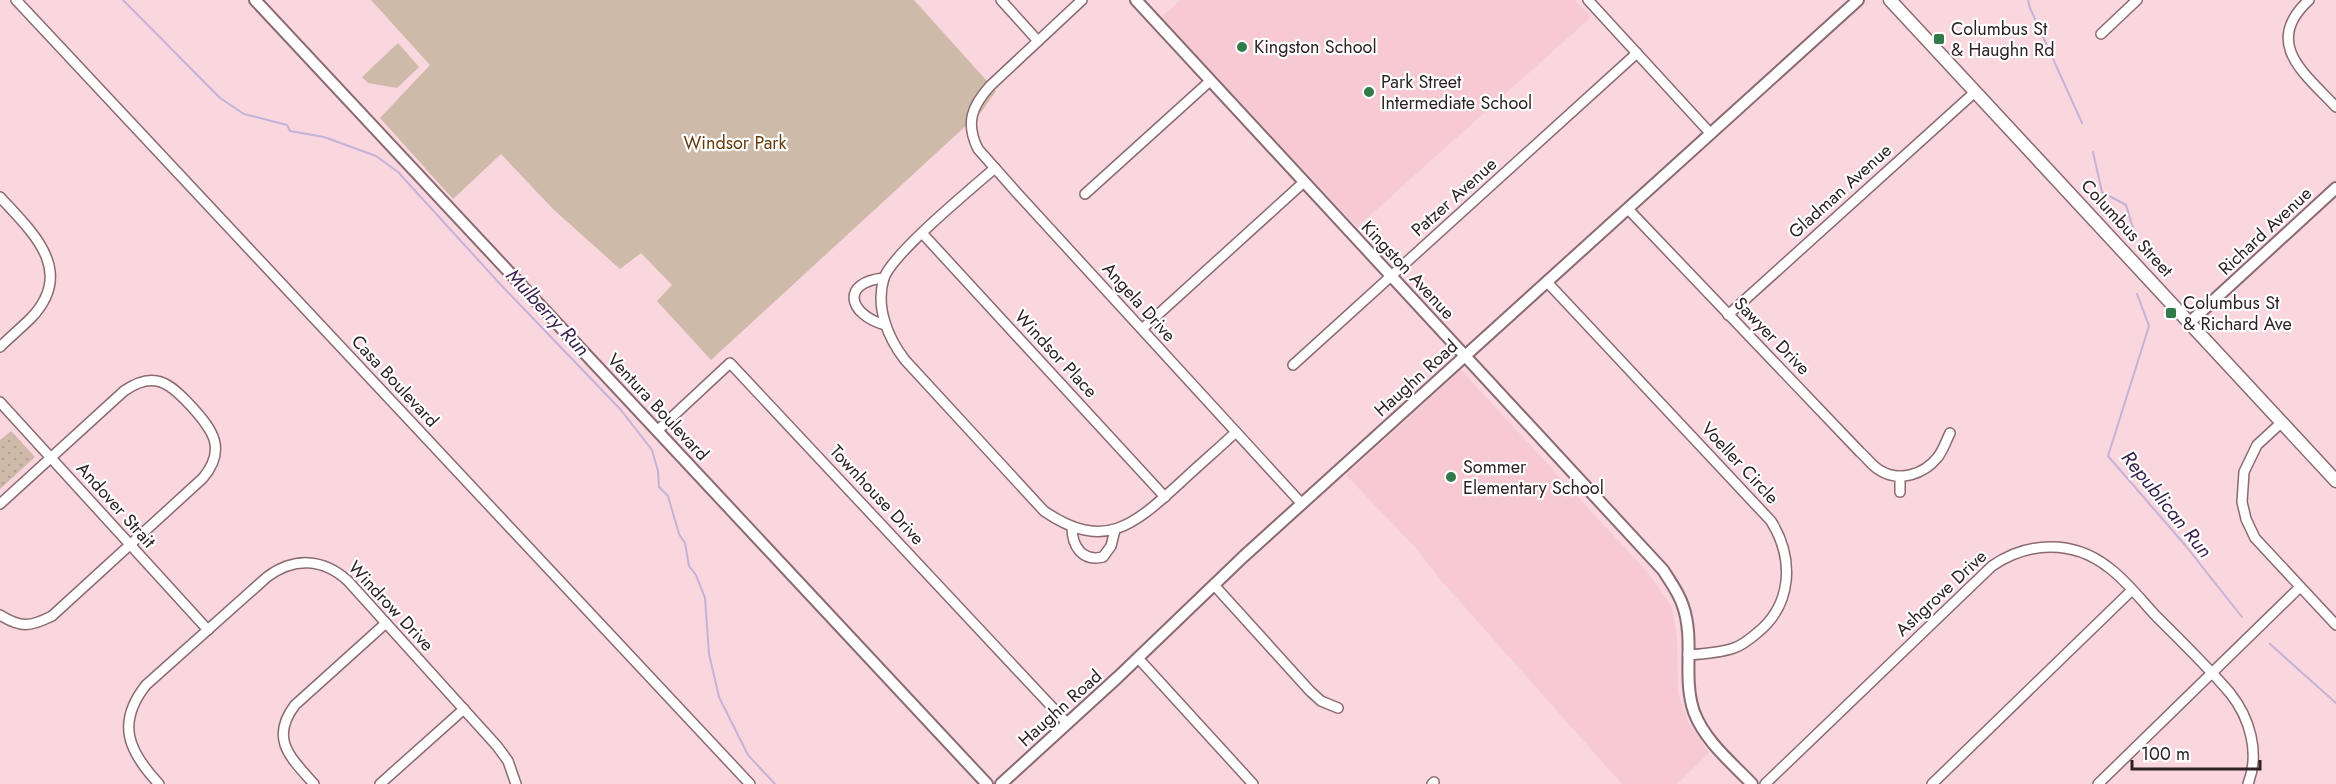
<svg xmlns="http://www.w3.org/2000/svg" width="2336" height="784" viewBox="0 0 2336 784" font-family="Jost,sans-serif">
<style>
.built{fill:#f6c9d3}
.grass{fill:url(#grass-dots)}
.green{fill:#cebaa9}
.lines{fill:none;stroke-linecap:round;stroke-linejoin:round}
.stream{stroke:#c3b3d8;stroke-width:2}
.minor-casing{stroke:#8a6b72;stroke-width:12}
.tertiary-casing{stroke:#8a6b72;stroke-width:14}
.secondary-casing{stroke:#8a6b72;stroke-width:15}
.minor{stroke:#fff;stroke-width:9}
.tertiary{stroke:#fff;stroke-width:10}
.secondary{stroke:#fff;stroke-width:12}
.poi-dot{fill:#327b49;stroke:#fff;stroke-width:2}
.labels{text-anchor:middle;stroke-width:4.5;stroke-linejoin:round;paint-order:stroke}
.poi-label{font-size:18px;fill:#2e2124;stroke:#fff;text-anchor:start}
.park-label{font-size:18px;fill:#643908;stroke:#fff}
.street-label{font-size:18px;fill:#2e2124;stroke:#fff}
.water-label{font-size:20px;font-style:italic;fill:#3a2251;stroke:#fff}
</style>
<defs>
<pattern id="grass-dots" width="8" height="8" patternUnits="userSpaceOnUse" patternTransform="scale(1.5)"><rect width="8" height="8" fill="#cebaa9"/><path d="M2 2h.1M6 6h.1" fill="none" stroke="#b1a091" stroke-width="1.8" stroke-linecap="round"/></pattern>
</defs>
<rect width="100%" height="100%" fill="#fad6de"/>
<g class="built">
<polygon points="1181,0 1575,0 1591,17 1357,227 1161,17"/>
<polygon points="1461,370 1648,573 1672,607 1677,637 1678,693 1688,722 1709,753 1677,784 1622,784 1440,579 1415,547 1346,475"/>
</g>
<polygon class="grass" points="11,431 35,457 0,489 0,440"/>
<g class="green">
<polygon points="371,0 914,0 996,91 982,111 711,360 657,301 672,285 641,253 620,269 553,209 501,154 453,199 380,118 430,65"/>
<polygon points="398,43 419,67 397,88 368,83 362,77"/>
</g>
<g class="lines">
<g class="stream">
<polyline points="123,0 220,98 244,114 287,125 290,131 324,137 376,156 398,172 501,285 621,410 652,450 658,471 659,487 668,496 679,534 685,543 689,566 696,575 705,598 709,654 719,697 748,755 775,784"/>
<polyline points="2028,0 2030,8 2082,123"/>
<polyline points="2093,152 2102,192 2126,205 2136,238"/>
<polyline points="2137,294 2149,326 2108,456 2185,545 2242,617"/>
<polyline points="2270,644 2336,703"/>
</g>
<defs>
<g id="minor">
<polyline points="16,0 750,784"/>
<polyline points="1001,0 1038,41"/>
<path d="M1082,0L990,86C972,106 965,123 978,149L1017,193L1302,504"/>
<polyline points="1588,0 1711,134"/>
<path d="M2309,0C2262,43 2305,74 2336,107"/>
<polyline points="2101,34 2137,0"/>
<path d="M995,168C971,189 893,253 884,278C875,307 888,338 905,360L1044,511C1105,553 1135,524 1181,482C1199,465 1218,449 1236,432"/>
<polyline points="1085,194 1210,81"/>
<path d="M0,197C33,233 76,271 31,318C21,328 10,337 0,347"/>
<path d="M1628,209L1860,452C1867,458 1873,467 1881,471C1900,482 1924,474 1937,458C1943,451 1946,441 1950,433"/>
<polyline points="922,233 1165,497"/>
<path d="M884,278C841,282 847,314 885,325"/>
<path d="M1547,282L1771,521C1794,558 1793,604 1757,633C1750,639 1743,645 1734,648C1719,653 1703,654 1688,655"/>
<polyline points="1728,315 1975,92"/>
<polyline points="1142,329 1304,182"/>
<polyline points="1293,365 1637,53"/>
<polyline points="0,402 208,630"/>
<polyline points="2282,422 2257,445 2244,472 2242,502 2246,519 2255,538 2336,625"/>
<polyline points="657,431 730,363 1067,723"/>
<polyline points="1900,476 1900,492"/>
<path d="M0,504L124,391C154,370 170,383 191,406C213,430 227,449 203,478L52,616C30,627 21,628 0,615"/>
<path d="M1072,527C1072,546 1082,562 1103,557L1111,546L1115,530"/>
<polyline points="1214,585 1310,691 1321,701 1338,708"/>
<polyline points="1138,658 1253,784"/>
<path d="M159,784C128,751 116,723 146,685L267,577C294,557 323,558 348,581L497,746L508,761L516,784"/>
<path d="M314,784C291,758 269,739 295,705L386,623"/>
<polyline points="380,784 464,709"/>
<polyline points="1432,784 1434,782"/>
<path d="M1765,784L1992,566C2027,542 2072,539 2108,567C2126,580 2141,600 2156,616C2181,641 2207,666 2230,693C2250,718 2260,753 2248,784"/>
<polyline points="1932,784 2131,591"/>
<polyline points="2098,784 2300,587"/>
</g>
<g id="tertiary">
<polyline points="255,0 987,784"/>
<path d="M1136,0L1663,570C1670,581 1679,593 1683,606C1695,641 1682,677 1694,712C1705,741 1731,762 1752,784"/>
<polyline points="2190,322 2336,188"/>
<polyline points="1001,784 1118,677 1243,557 1858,0"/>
</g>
<polyline id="secondary" points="1890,0 2336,481"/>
</defs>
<use href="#minor" class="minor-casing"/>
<use href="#tertiary" class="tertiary-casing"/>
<use href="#secondary" class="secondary-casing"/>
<use href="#minor" class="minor"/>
<use href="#tertiary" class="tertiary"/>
<use href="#secondary" class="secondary"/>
</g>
<g class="poi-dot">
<rect x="1933" y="33" width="12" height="12" rx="3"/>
<circle cx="1242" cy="47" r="6"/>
<circle cx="1369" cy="92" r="6"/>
<rect x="2165" y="307" width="12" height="12" rx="3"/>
<circle cx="1451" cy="477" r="6"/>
</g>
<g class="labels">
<g class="poi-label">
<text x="1951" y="35">Columbus St<tspan x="1951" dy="21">&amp; Haughn Rd</tspan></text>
<text x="1254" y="53">Kingston School</text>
<text x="1381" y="88">Park Street<tspan x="1381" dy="21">Intermediate School</tspan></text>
<text x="2183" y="309">Columbus St<tspan x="2183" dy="21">&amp; Richard Ave</tspan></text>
<text x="1463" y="473">Sommer<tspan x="1463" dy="21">Elementary School</tspan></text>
</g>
<g class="park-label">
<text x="735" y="149">Windsor Park</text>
</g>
<g class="street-label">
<text transform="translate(1840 191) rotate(-42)" y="6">Gladman Avenue</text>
<text transform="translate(1454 197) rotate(-42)" y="6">Patzer Avenue</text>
<text transform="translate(2127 228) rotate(47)" y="6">Columbus Street</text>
<text transform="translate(2265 231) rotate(-43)" y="6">Richard Avenue</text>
<text transform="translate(1408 270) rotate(47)" y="6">Kingston Avenue</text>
<text transform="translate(1139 302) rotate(48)" y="6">Angela Drive</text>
<text transform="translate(1772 336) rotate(46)" y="6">Sawyer Drive</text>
<text transform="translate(1056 354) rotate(47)" y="6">Windsor Place</text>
<text transform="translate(1416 378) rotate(-42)" y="6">Haughn Road</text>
<text transform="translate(395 381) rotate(47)" y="6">Casa Boulevard</text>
<text transform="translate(658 407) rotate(47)" y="6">Ventura Boulevard</text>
<text transform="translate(1740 463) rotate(47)" y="6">Voeller Circle</text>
<text transform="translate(877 495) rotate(47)" y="6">Townhouse Drive</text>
<text transform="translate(116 505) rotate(48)" y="6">Andover Strait</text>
<text transform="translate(1941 593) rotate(-43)" y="6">Ashgrove Drive</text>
<text transform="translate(391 606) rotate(47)" y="6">Windrow Drive</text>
<text transform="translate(1060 708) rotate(-42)" y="6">Haughn Road</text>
</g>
<g class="water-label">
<text transform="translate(548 312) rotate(47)" y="7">Mulberry Run</text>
<text transform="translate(2167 504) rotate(51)" y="7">Republican Run</text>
</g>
</g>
<path d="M2132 760v9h128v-9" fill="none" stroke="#2e2124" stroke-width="3"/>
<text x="2141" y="760" font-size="18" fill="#2e2124" stroke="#ffffff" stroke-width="4.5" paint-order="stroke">100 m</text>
</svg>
